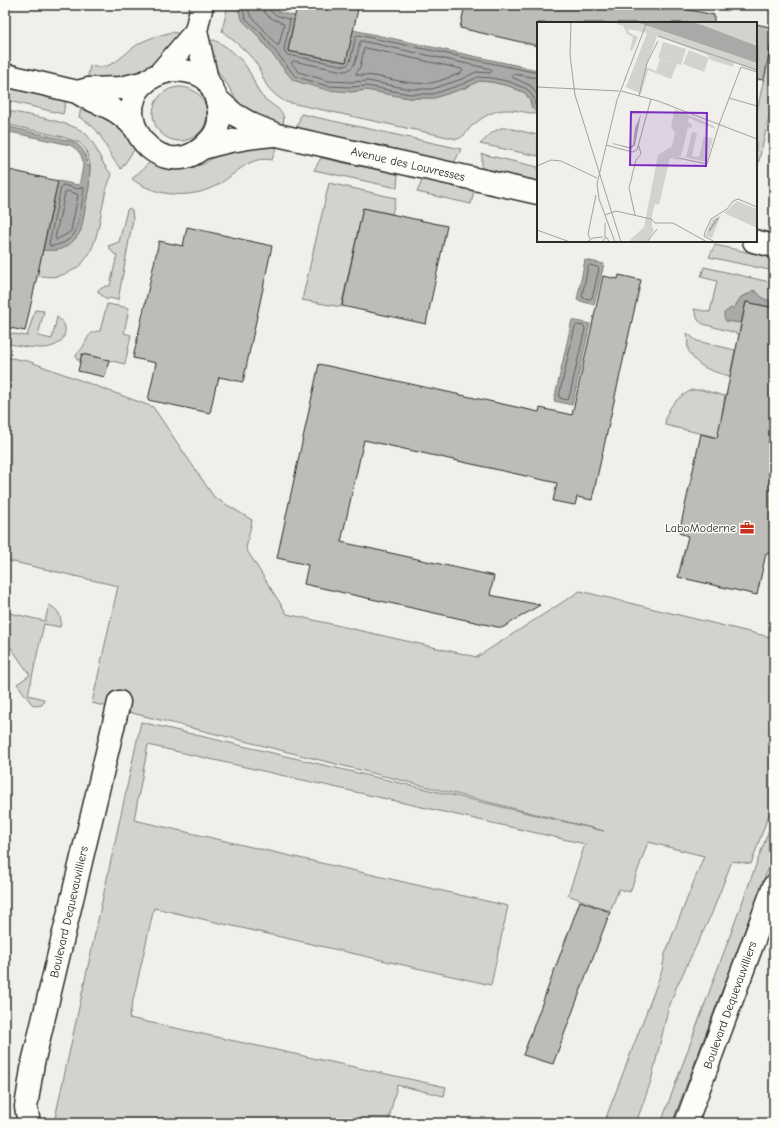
<svg xmlns="http://www.w3.org/2000/svg" width="779" height="1128" viewBox="0 0 779 1128" font-family="'Comic Neue',sans-serif">
<style>
.green{fill:#d3d2cf;stroke:#7f7e7d}
.water{fill:#aaa9a7;stroke:#777775}
.lines{fill:none;stroke-linecap:round;stroke-linejoin:round}
.shore{stroke:#5e5d5d;stroke-width:1}
.building{fill:#bdbcb8;stroke:#2b2b2b}
.minor-casing{stroke:#2b2b2b;stroke-width:25}
.major-casing{stroke:#2b2b2b;stroke-width:25}
.minor{stroke:#fdfcf7;stroke-width:22}
.major{stroke:#fdfcf7;stroke-width:22}
.labels{text-anchor:middle;stroke-width:3;stroke-linejoin:round;paint-order:stroke}
.street-label{font-size:12px;fill:#2b2b2b;stroke:#fdfcf7}
.poi-label{font-size:12px;fill:#2b2b2b;stroke:#fdfcf7;text-anchor:end}
.inset-river{fill:none;stroke:#aaa9a7;stroke-width:2}
.inset-road{fill:none;stroke:#a1a19e;stroke-width:1}
.view{fill:#7b2cbf;fill-opacity:0.15;stroke:#7b2cbf;stroke-width:2}
.inset-edge{fill:none;stroke:#2b2b2b;stroke-width:2}
</style>
<rect width="100%" height="100%" fill="#f0efeb"/>
<filter id="ink" filterUnits="userSpaceOnUse"><feTurbulence type="fractalNoise" baseFrequency=".025" numOctaves="2"/><feDisplacementMap in="SourceGraphic" scale="8" xChannelSelector="R" yChannelSelector="G"/><feConvolveMatrix kernelMatrix="1 2 1 2 8 2 1 2 1" color-interpolation-filters="sRGB"/></filter>
<g filter="url(#ink)">
<g class="green">
<path d="M228,5H238L237,7L243,21L258,36L287,73L351,92L366,90L409,98H434L465,88L479,81L491,82L509,86L525,93L530,100L532,108L537,112L536,114C507,109 498,105 473,125C467,130 465,137 457,139L286,102C277,97 268,90 264,80C261,75 260,68 256,63C246,50 234,41 222,31Z"/>
<path d="M172,32L182,34L162,61L153,64L134,77L87,81L90,66C114,72 123,52 142,42C151,37 162,35 172,32Z"/>
<polygon points="774,32 774,96 756,173 756,115"/>
<path d="M214,40C229,47 243,59 250,73C254,80 256,89 261,95C271,107 287,108 283,125L253,116L243,108L234,96L227,84L216,69L207,41Z"/>
<polygon points="6,87 66,100 63,114 5,100"/>
<circle cx="180" cy="114" r="27"/>
<path d="M82,104L117,119L136,147L121,169C110,158 106,143 97,131C92,125 85,121 79,117Z"/>
<path d="M5,110C24,115 72,121 86,134C95,143 98,155 105,166C107,169 110,172 112,175C95,209 106,262 62,275C55,278 45,276 37,276L43,250H58L81,230L89,187L90,165L86,150L80,143L63,137L5,124Z"/>
<polygon points="301,114 461,149 454,163 297,128"/>
<polygon points="501,128 508,128 538,135 538,156 480,144 493,132"/>
<path d="M267,145L276,148L272,160C250,155 236,174 219,184C193,200 156,197 132,179L151,161L168,168L183,169L204,164L225,149Z"/>
<polygon points="482,154 538,167 538,181 482,168"/>
<polygon points="321,158 398,174 397,188 314,170"/>
<polygon points="423,179 474,191 471,204 417,192"/>
<polygon points="329,183 396,198 392,214 363,208 341,307 302,300"/>
<polygon points="129,208 132,210 133,219 118,300 109,298 107,300 98,292 98,290 106,286 110,286 117,255 114,254 108,246 119,242 127,210"/>
<polygon points="715,245 774,258 774,271 709,257"/>
<path d="M704,267L774,283V301C765,301 761,298 756,291L741,297L726,321L741,323L739,334L703,324L698,320L694,309L710,312L717,281L701,277Z"/>
<path d="M107,304L129,308L124,333L131,335L125,364L82,354L80,360H77L76,355C79,352 82,349 84,345C88,338 89,331 100,331Z"/>
<path d="M35,310L44,311L38,336L52,339L57,317C62,321 66,324 65,332C61,357 22,346 5,343V327H8L7,333L27,336Z"/>
<path d="M687,333L697,341L735,350L730,376C713,372 695,367 688,349C687,344 688,337 687,333Z"/>
<polygon points="5,357 28,361 153,407 214,497 252,520 246,549 287,614 477,657 580,591 774,638 774,800 751,864 732,861 712,913 676,988 668,1010 651,1081 636,1123 604,1123 654,992 662,970 665,954 704,856 648,842 630,892 619,889 610,911 568,895 585,844 148,745 134,820 508,906 491,985 154,908 129,1018 446,1087 444,1096 397,1085 388,1123 59,1123 55,1118 141,722 604,831 92,703 118,586 5,560"/>
<path d="M692,390H702L725,396L722,413L774,424V451L665,425C666,407 677,398 692,390Z"/>
<path d="M49,605C58,609 63,617 60,627L44,624L28,695L44,699L42,705L35,706L32,704L17,684L30,675L5,639V612L45,621Z"/>
<polygon points="774,816 774,853 672,1123 661,1123"/>
</g>
<g class="water">
<polygon points="238,5 270,5 279,12 295,16 288,51 345,62 353,30 538,70 538,113 532,108 530,100 525,93 509,86 491,82 479,81 465,88 434,98 409,98 366,90 351,92 327,90 302,83 293,80 287,73 258,36 243,21 237,7"/>
<path d="M5,126L71,141C82,145 87,154 87,166L90,165L89,187L81,230C77,239 67,249 56,250C52,251 47,250 43,250L58,181L79,185C83,168 88,155 70,145L5,131Z"/>
<polygon points="585,260 604,264 594,305 577,300"/>
<path d="M753,290C762,294 760,301 774,301V308L746,302L741,323L726,321L724,317V313L731,308H734L741,297L749,294Z"/>
<polygon points="572,320 590,324 572,405 554,401"/>
</g>
<g class="lines">
<g class="shore">
<polyline points="241,5 246,19 261,33 295,76 304,79 327,86 351,87 366,86 409,94 433,94 463,84 478,77 492,78 510,82 527,89 534,98 535,105 538,108"/>
<path d="M246,5L251,16L264,30L277,45H279L284,24C275,19 263,17 262,5"/>
<path d="M267,5C269,16 282,16 290,20L284,50L285,53L288,55L346,66L350,62L356,36L358,35L538,73"/>
<path d="M362,41L491,69L492,71L490,73L476,72L462,79L432,89H410L368,81L351,82L328,81L299,72L291,63L293,61L343,71C357,71 357,53 360,42Z"/>
<path d="M366,48L462,69L463,71L459,74C451,76 437,83 429,83C405,86 381,74 357,75L356,73L360,67L364,49Z"/>
<polyline points="538,78 513,74 511,75 512,77 531,86 538,96"/>
<path d="M63,185L78,189L82,187L84,188C83,198 79,227 74,234C69,241 59,246 50,246L49,244L61,187Z"/>
<polygon points="67,191 77,194 78,195 71,231 67,234 56,240 55,238 65,193"/>
<polygon points="590,265 597,267 599,269 592,298 590,299 583,298 582,296 588,267"/>
<polygon points="577,325 584,326 585,329 569,398 567,400 560,398 559,396 575,327"/>
</g>
</g>
<g class="building">
<polygon points="297,5 359,5 346,62 288,51"/>
<polygon points="465,5 666,5 714,15 714,23 538,23 538,46 460,28"/>
<polygon points="756,24 774,28 764,80 756,79"/>
<polygon points="5,169 58,181 25,331 5,327"/>
<polygon points="363,208 447,226 426,324 342,306"/>
<polygon points="187,227 272,246 243,382 219,377 217,385 216,385 210,413 148,400 156,363 133,358 159,241 183,246"/>
<polygon points="619,275 641,280 592,500 577,497 575,505 553,501 557,483 364,440 341,542 494,576 490,595 540,605 502,628 304,584 308,565 277,558 319,364 539,412 540,408 572,415 603,276 618,279"/>
<polygon points="746,302 774,308 774,555 766,553 757,595 678,577 688,536 679,533 701,434 717,438"/>
<polygon points="82,354 109,360 105,377 78,371"/>
<polygon points="580,901 610,912 553,1064 523,1055"/>
</g>
<g class="lines">
<defs>
<g id="minor">
<polyline points="202,5 196,31 207,80"/>
<path d="M175,70C185,71 199,72 207,80C209,82 211,87 213,90C220,106 223,125 211,139C156,204 85,85 175,70Z"/>
<polyline points="161,72 196,31"/>
<path d="M5,75L77,92C87,100 97,101 108,107C119,112 127,119 135,128"/>
<polyline points="77,92 88,89 121,88 146,82"/>
<polyline points="217,99 234,114 253,125 277,135 538,193"/>
<path d="M203,148C227,141 249,137 274,135"/>
<polyline points="754,241 774,246"/>
<polyline points="29,1123 26,1107 33,1063 119,702"/>
</g>
<polyline id="major" points="686,1123 774,886"/>
</defs>
<use href="#minor" class="minor-casing"/>
<use href="#major" class="major-casing"/>
<use href="#minor" class="minor"/>
<use href="#major" class="major"/>
</g>
</g>
<defs>
<symbol id="office-bare" viewBox="-9 -9 18 18"><path d="M-6-3h4V-5.5h4V-3h4V5H-6ZM-1-4.5V-3h2v-1.5ZM-6 0V1H6V0Z" fill="#c8321e" stroke="#fdfcf7" stroke-width="2.5" paint-order="stroke"/></symbol>
</defs>
<g fill-rule="evenodd">
<use href="#office-bare" x="737" y="518" width="20" height="20"/>
</g>
<g class="labels">
<g class="street-label">
<text transform="translate(408 164) rotate(13)" y="4">Avenue des Louvresses</text>
<text transform="translate(69 912) rotate(-77)" y="4">Boulevard Dequevauvilliers</text>
<text transform="translate(730 1005) rotate(-70)" y="4">Boulevard Dequevauvilliers</text>
</g>
<g class="poi-label">
<text x="736" y="532">LaboModerne</text>
</g>
</g>
<g transform="translate(537 22)">
<rect width="220" height="220" fill="#f0efeb"/>
<path d="M80,0H99L220,41V49L197,41L196,45L174,38L170,33L120,14L109,45L119,49L123,37L140,42L134,57L111,48L104,72L89,65L110,11L92,7L91,10L101,15L95,29L93,28L96,15L90,12L86,4L80,2ZM155,0H220V24L211,22ZM126,20L149,27L144,43L121,36ZM152,28L172,36L167,50L146,42ZM138,87L177,104L178,107L152,96L151,100L155,103L154,106L151,105L144,134L149,135L155,110L160,111L155,134L162,135L167,114L170,118L171,115L176,116L170,140L142,134L141,138L133,136L122,183L118,182L115,193V204L117,208L110,220H95L93,218L107,205L121,133L135,124L138,111L134,104ZM200,179L220,187V206L187,191ZM184,193L175,216L168,214L175,198Z" fill="#d3d2cf"/>
<path d="M99,0H155L168,4L220,24V41ZM104,92L98,123L94,127L76,122L75,121L92,125L96,123L98,106Z" fill="#aaa9a7"/>
<path class="inset-river" d="M172,209L181,196"/>
<path class="inset-road" d="M34,0L33,33L38,73L84,220M121,14L220,48M88,57L110,0M0,65L82,69M84,69L121,79L220,117M102,74L110,41L121,19M192,76L220,84M69,123L95,130L100,128M100,128L114,77M141,136L170,142L183,100L204,45L220,50M0,144L14,138L24,139L60,156M68,193L79,189L114,197L118,201M98,193L92,166L99,138L104,132L102,124M68,201V215M118,201H136L170,220M0,208L33,220M53,217L51,212L59,173M50,220L56,216L66,215M65,220L69,215L73,220M78,220L62,177L60,162L80,78L89,55M110,220L120,207M178,220L167,214L168,210L174,197L190,187L196,179L201,177L220,185"/>
<path class="view" d="M94,90L170,91L169,144L93,143Z"/>
<rect width="220" height="220" class="inset-edge"/>
</g>
<rect width="779" height="1128" fill="none" stroke="#fdfcf7" stroke-width="20"/>
<rect x="10" y="10" width="759" height="1108" fill="none" stroke="#2b2b2b" stroke-width="1.5" filter="url(#ink)"/>
</svg>
